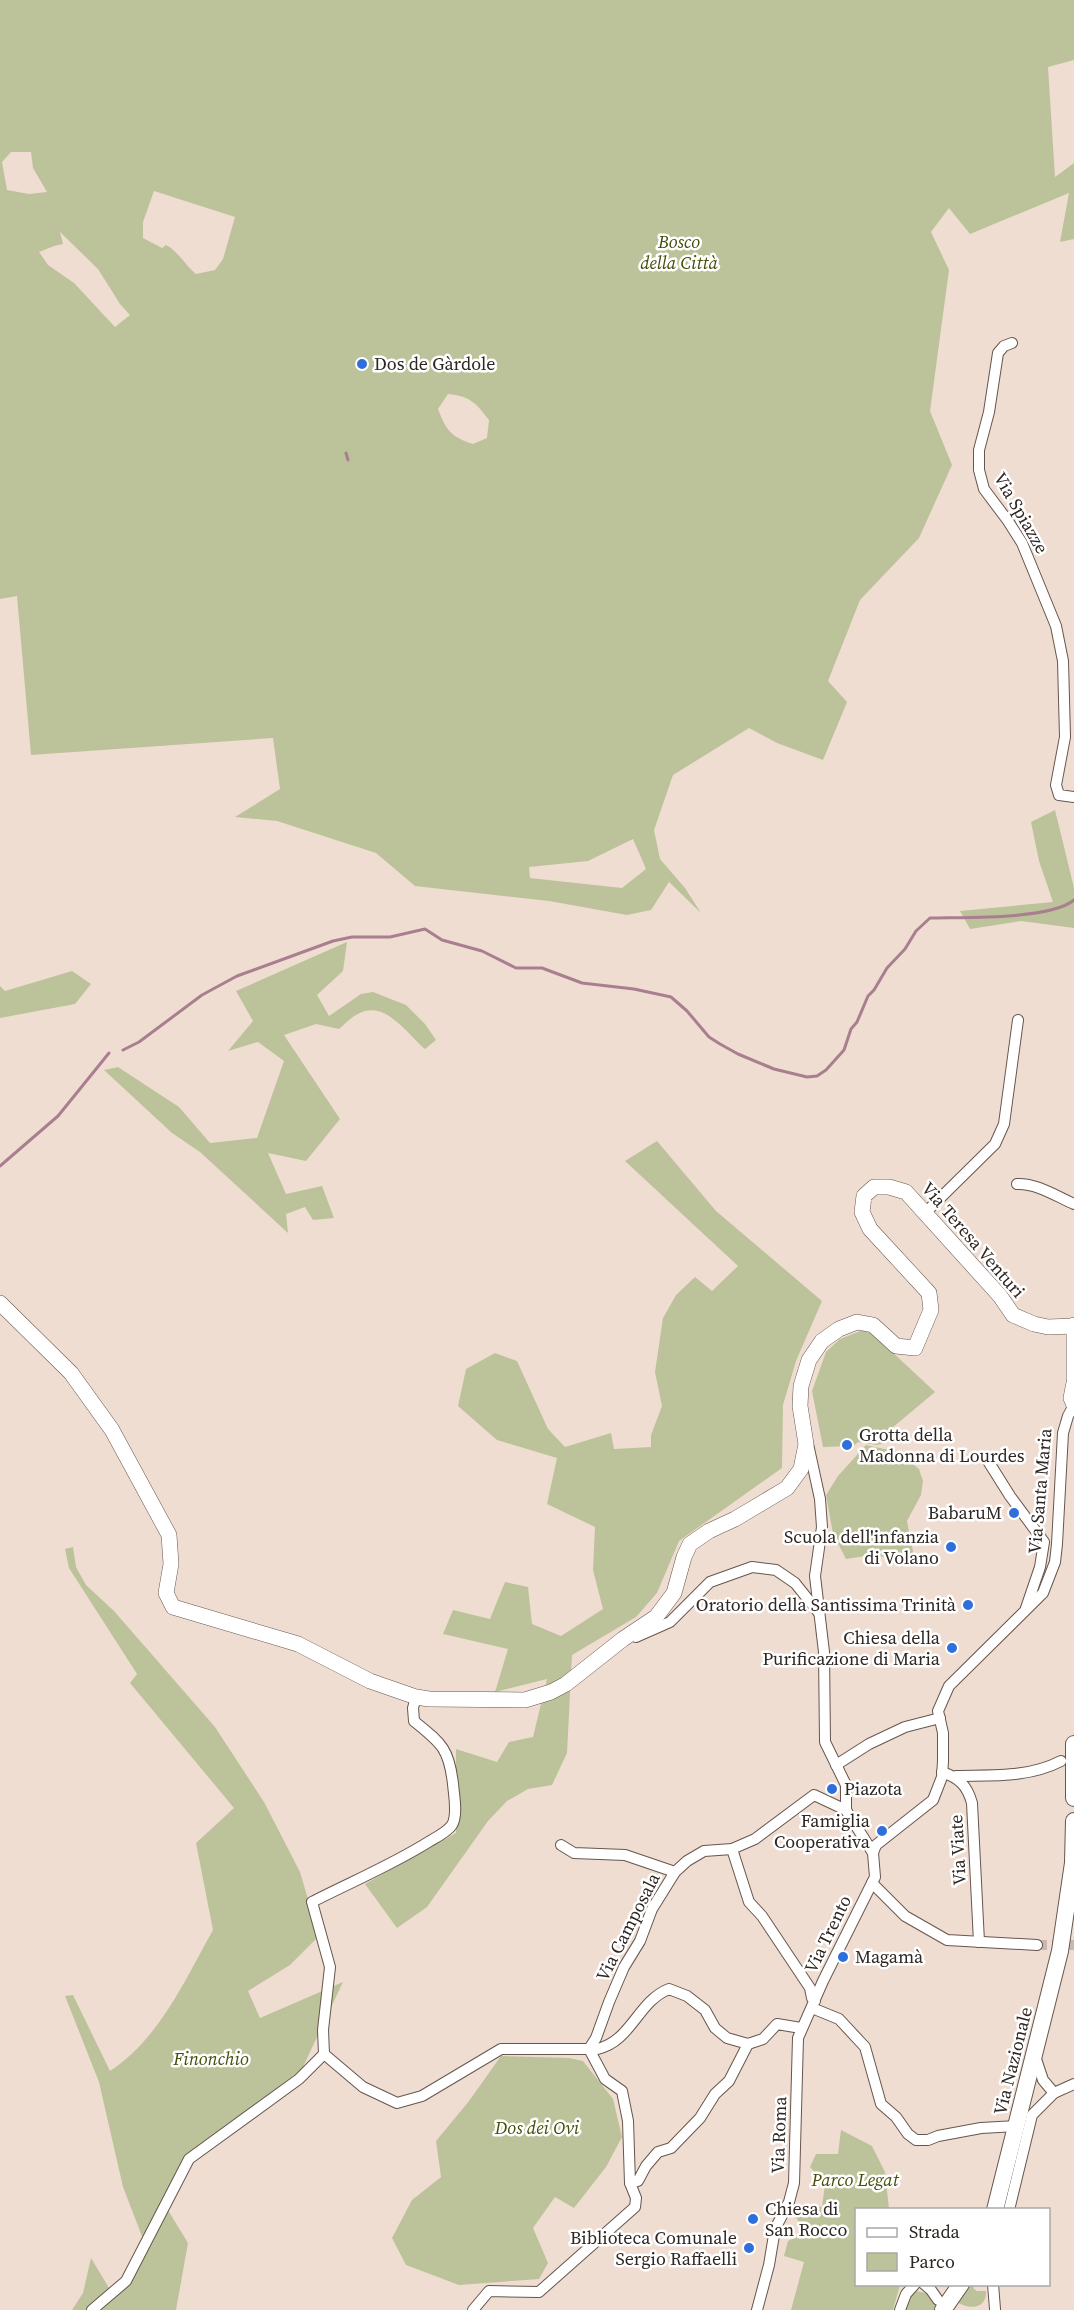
<svg xmlns="http://www.w3.org/2000/svg" width="1074" height="2310" viewBox="0 0 1074 2310" font-family="'Source Serif 4',serif">
<style>
.green{fill:#bcc39a;fill-rule:evenodd}
.lines{fill:none;stroke-linecap:round;stroke-linejoin:round}
.stream{stroke:#a97f90;stroke-width:3}
.street-tunnel{stroke:#c9b8af;stroke-width:10;stroke-dasharray:10 5;stroke-linecap:butt}
.street-casing{stroke:#66564d;stroke-width:12}
.secondary-casing{stroke:#66564d;stroke-width:16}
.primary-casing{stroke:#66564d;stroke-width:18}
.street{stroke:#fff;stroke-width:10}
.secondary{stroke:#fff;stroke-width:15}
.primary{stroke:#fff;stroke-width:16}
.poi-dot{fill:#2e6fdc;stroke:#fff;stroke-width:2}
.labels{text-anchor:middle;stroke-width:5;stroke-linejoin:round;paint-order:stroke}
.park-label{font-size:18px;font-style:italic;fill:#474e09;stroke:#fff}
.poi-label{font-size:18px;fill:#2d2622;stroke:#fff;text-anchor:end}
.street-label{font-size:18px;fill:#2d2622;stroke:#fff}
</style>
<rect width="100%" height="100%" fill="#f0ddd2"/>
<g class="green">
<path d="M0,0H1074V60L1048,67L1055,177L1074,163V239L1060,242L1069,193L970,234L949,208L931,232L949,270L930,411L952,465L919,538L860,600L828,681L847,702L823,760L777,743L749,728L673,775L654,830L660,859L685,888L701,913L669,882L651,910L627,915L549,901L415,886L376,853L277,821L235,817L280,789L273,738L31,755L17,596L0,599ZM11,152H31L33,168L47,192L29,194L7,190L2,162ZM154,191L235,217L223,259L215,270L196,274C184,264 179,252 166,245L162,248L143,238V222ZM60,232L98,269L120,304L130,315L115,327L74,283L48,265L39,252L54,246L63,244ZM448,394C470,396 476,403 489,420L487,438L473,444C451,437 446,430 438,409ZM633,839L646,869L622,888L530,878L529,867L588,861Z"/>
<polygon points="1055,810 1074,888 1074,928 1021,921 970,929 960,911 1053,902 1039,861 1031,822"/>
<path d="M347,942L343,971L317,995L329,1016L361,994L373,992L406,1005L425,1024L436,1040L425,1049C407,1034 385,999 358,1014C351,1017 345,1024 339,1029L316,1024L284,1035L340,1119L306,1161L268,1153L286,1194L322,1186L334,1218L313,1220L305,1207L286,1214L288,1233L200,1152L172,1133L104,1070L118,1067L179,1107L210,1143L257,1138L284,1061L258,1042L228,1051L253,1021L236,991Z"/>
<polygon points="72,971 91,984 75,1004 0,1018 0,986 5,991"/>
<polygon points="657,1141 716,1211 822,1301 796,1361 783,1405 782,1468 679,1541 657,1593 636,1617 572,1655 567,1753 552,1785 528,1789 507,1801 488,1821 427,1907 397,1928 365,1884 456,1833 456,1749 497,1762 509,1742 533,1737 547,1679 495,1692 508,1649 443,1634 453,1610 490,1619 505,1582 528,1587 532,1624 561,1636 603,1609 593,1570 595,1527 547,1504 557,1458 497,1440 458,1406 466,1369 495,1353 517,1361 548,1429 565,1447 611,1433 614,1449 651,1447 651,1435 662,1406 655,1372 663,1318 676,1295 695,1277 712,1291 738,1266 625,1161"/>
<polygon points="863,1330 873,1334 935,1392 892,1428 893,1441 877,1445 858,1442 853,1446 823,1447 812,1391 826,1352 840,1339"/>
<polygon points="866,1445 898,1452 919,1469 923,1481 921,1495 907,1521 914,1556 900,1560 872,1555 846,1559 833,1534 826,1495 838,1476"/>
<path d="M73,1547L76,1567L86,1585L114,1611L215,1727L264,1802L300,1872L319,1936L290,1965L248,1991L260,2018L343,1982L302,2069L182,2160L163,2202L188,2243L176,2310H72L83,2293L91,2258L115,2298L145,2244L123,2187L99,2082L65,1996L73,1995L110,2071C159,2039 185,1980 213,1930L196,1843L234,1808L130,1683L137,1674L69,1568L65,1549Z"/>
<polygon points="501,2056 569,2058 583,2061 613,2099 622,2137 606,2167 574,2208 555,2197 533,2228 548,2263 539,2279 459,2285 406,2265 392,2238 412,2200 441,2177 436,2141 469,2101"/>
<polygon points="841,2130 872,2146 885,2172 889,2209 856,2210 856,2284 900,2285 893,2310 791,2310 804,2262 784,2256 788,2241 798,2236 800,2224 794,2214 798,2204 822,2207 825,2184 810,2167 816,2154 838,2154"/>
<path d="M969,2285H975L973,2288L977,2291H986C987,2309 969,2310 957,2302Z"/>
<polygon points="916,2291 926,2293 936,2308 935,2310 903,2310 910,2295"/>
</g>
<g class="lines">
<g class="stream">
<polyline points="346,453 348,460"/>
<path d="M123,1050L139,1042L202,995L237,976L333,941L352,937H390L425,929L442,940L482,951L516,968H542L582,983L634,989L671,997L687,1011L709,1037L720,1044L738,1054L774,1069L807,1077L817,1076L826,1070L844,1050L851,1029L857,1022L868,996L874,990L887,968L905,949L916,931L930,918C963,917 1050,920 1074,900"/>
<polyline points="0,1166 58,1116 109,1053"/>
</g>
<polyline class="street-tunnel" points="1037,1945 1074,1945"/>
<defs>
<g id="street">
<polyline points="1012,343 1004,346 998,353 989,412 979,450 979,470 984,489 1008,521 1022,543 1056,626 1063,661 1065,737 1056,785 1059,795 1074,797"/>
<path d="M1017,1184C1036,1183 1056,1196 1074,1204"/>
<polyline points="925,1213 995,1144 1004,1124 1018,1020"/>
<polyline points="988,1461 1010,1496 1044,1542 1040,1567 1026,1608"/>
<polyline points="636,1637 670,1622 710,1582 752,1567 776,1570 795,1583 819,1613"/>
<polyline points="836,1765 869,1744 905,1727 940,1718"/>
<path d="M942,1772C959,1778 967,1785 972,1803L979,1942"/>
<path d="M956,1776C992,1775 1028,1778 1061,1761"/>
<polyline points="561,1845 574,1853 625,1855 675,1872"/>
<polyline points="732,1849 749,1902 762,1916 810,1988 812,1998 815,2001"/>
<polyline points="873,1853 876,1845 933,1800 942,1777 943,1761 943,1733 938,1711 949,1686 1043,1593 1055,1562 1057,1544 1063,1433 1068,1416 1074,1405"/>
<polyline points="872,1883 905,1916 947,1940 1037,1945"/>
<polyline points="812,2008 839,2019 865,2047 881,2104 896,2117 908,2134 916,2140 928,2140 938,2136 981,2128 1017,2126"/>
<polyline points="748,2044 729,2081 715,2094 700,2118 671,2148 658,2152 646,2166 638,2181 630,2183 628,2121 622,2091 605,2079 589,2049 596,2038 609,2002 624,1967 640,1941 652,1909 675,1872 687,1861 704,1851 732,1849 755,1839 814,1795 846,1810"/>
<path d="M324,2054L323,2030L330,1967L312,1902C351,1882 392,1865 430,1841C437,1837 447,1832 452,1825C458,1815 454,1796 453,1784C449,1748 441,1743 414,1721L413,1708L416,1697"/>
<polyline points="1035,2056 1043,2080 1054,2093"/>
<polyline points="1009,2210 1032,2115 1054,2093 1074,2084"/>
<polyline points="924,2284 931,2290 938,2300"/>
<polyline points="993,2284 995,2309"/>
<path d="M92,2310L126,2281L189,2159L299,2079L324,2054L363,2087L397,2103L422,2096L501,2049H597C631,2042 638,2001 669,1989L687,1996L705,2010L715,2028L727,2038L748,2044L763,2039L777,2024L801,2028"/>
<polyline points="473,2310 489,2291 539,2292 635,2207 636,2198 630,2183"/>
<polyline points="757,2310 769,2265 775,2229 789,2202 794,2183 798,2038 823,1981 875,1877 873,1853 846,1810 846,1785 825,1742 824,1652 815,1576 822,1527 820,1499 808,1444"/>
<polyline points="900,2310 906,2294 915,2284"/>
</g>
<g id="secondary">
<polyline points="0,1303 71,1373 112,1430 169,1535 171,1564 166,1593 173,1607 298,1644 370,1681 416,1697 429,1699 525,1700 551,1692 566,1684 623,1639 656,1617 674,1593 684,1557 690,1544 709,1531 735,1519 787,1488 801,1469 806,1444 800,1406 801,1386 809,1360 822,1341 839,1329 857,1322 873,1325 896,1346 915,1348 931,1310 929,1293 870,1229 862,1212 864,1196 874,1187 889,1187 906,1192 1000,1296 1013,1315 1034,1324 1048,1327 1074,1326"/>
<polyline points="1074,1325 1074,1379"/>
<polyline points="1074,1383 1071,1398 1074,1405"/>
</g>
<g id="primary">
<polyline points="1074,1744 1074,1798"/>
<polyline points="995,2210 1060,1951 1073,1863 1074,1821"/>
<polyline points="943,2310 961,2284"/>
</g>
</defs>
<use href="#street" class="street-casing"/>
<use href="#secondary" class="secondary-casing"/>
<use href="#primary" class="primary-casing"/>
<use href="#street" class="street"/>
<use href="#secondary" class="secondary"/>
<use href="#primary" class="primary"/>
</g>
<g class="poi-dot">
<circle cx="362" cy="364" r="6"/>
<circle cx="847" cy="1445" r="6"/>
<circle cx="1014" cy="1513" r="6"/>
<circle cx="951" cy="1547" r="6"/>
<circle cx="968" cy="1605" r="6"/>
<circle cx="952" cy="1648" r="6"/>
<circle cx="832" cy="1789" r="6"/>
<circle cx="882" cy="1831" r="6"/>
<circle cx="843" cy="1957" r="6"/>
<circle cx="753" cy="2219" r="6"/>
<circle cx="749" cy="2248" r="6"/>
</g>
<g class="labels">
<g class="park-label">
<text x="679" y="248">Bosco<tspan x="679" dy="21">della Città</tspan></text>
<text x="211" y="2065">Finonchio</text>
<text x="537" y="2134">Dos dei Ovi</text>
<text x="855" y="2186">Parco Legat</text>
</g>
<g class="poi-label">
<text x="374" y="370" text-anchor="start">Dos de Gàrdole</text>
<text x="859" y="1441" text-anchor="start">Grotta della<tspan x="859" dy="21">Madonna di Lourdes</tspan></text>
<text x="1002" y="1519">BabaruM</text>
<text x="939" y="1543">Scuola dell'infanzia<tspan x="939" dy="21">di Volano</tspan></text>
<text x="956" y="1611">Oratorio della Santissima Trinità</text>
<text x="940" y="1644">Chiesa della<tspan x="940" dy="21">Purificazione di Maria</tspan></text>
<text x="844" y="1795" text-anchor="start">Piazota</text>
<text x="870" y="1827">Famiglia<tspan x="870" dy="21">Cooperativa</tspan></text>
<text x="855" y="1963" text-anchor="start">Magamà</text>
<text x="765" y="2215" text-anchor="start">Chiesa di<tspan x="765" dy="21">San Rocco</tspan></text>
<text x="737" y="2244">Biblioteca Comunale<tspan x="737" dy="21">Sergio Raffaelli</tspan></text>
</g>
<g class="street-label">
<text transform="translate(1021 513) rotate(60)" y="6">Via Spiazze</text>
<text transform="translate(973 1240) rotate(49)" y="6">Via Teresa Venturi</text>
<text transform="translate(1040 1491) rotate(-85)" y="6">Via Santa Maria</text>
<text transform="translate(958 1850) rotate(-93)" y="6">Via Viate</text>
<text transform="translate(628 1927) rotate(-63)" y="6">Via Camposala</text>
<text transform="translate(828 1934) rotate(-64)" y="6">Via Trento</text>
<text transform="translate(1013 2061) rotate(-76)" y="6">Via Nazionale</text>
<text transform="translate(779 2135) rotate(-88)" y="6">Via Roma</text>
</g>
</g>
<rect x="855" y="2208" width="195" height="78" fill="#ffffff" stroke="#aba8a7" stroke-width="1.5"/>
<rect x="867" y="2228" width="30" height="9" fill="#ffffff" stroke="#aba8a7" stroke-width="1.5"/>
<text x="909" y="2238" font-size="18" fill="#2d2622">Strada</text>
<rect x="867" y="2253" width="30" height="18" fill="#bcc39a" stroke="#aba8a7" stroke-width="1.5"/>
<text x="909" y="2268" font-size="18" fill="#2d2622">Parco</text>
</svg>
